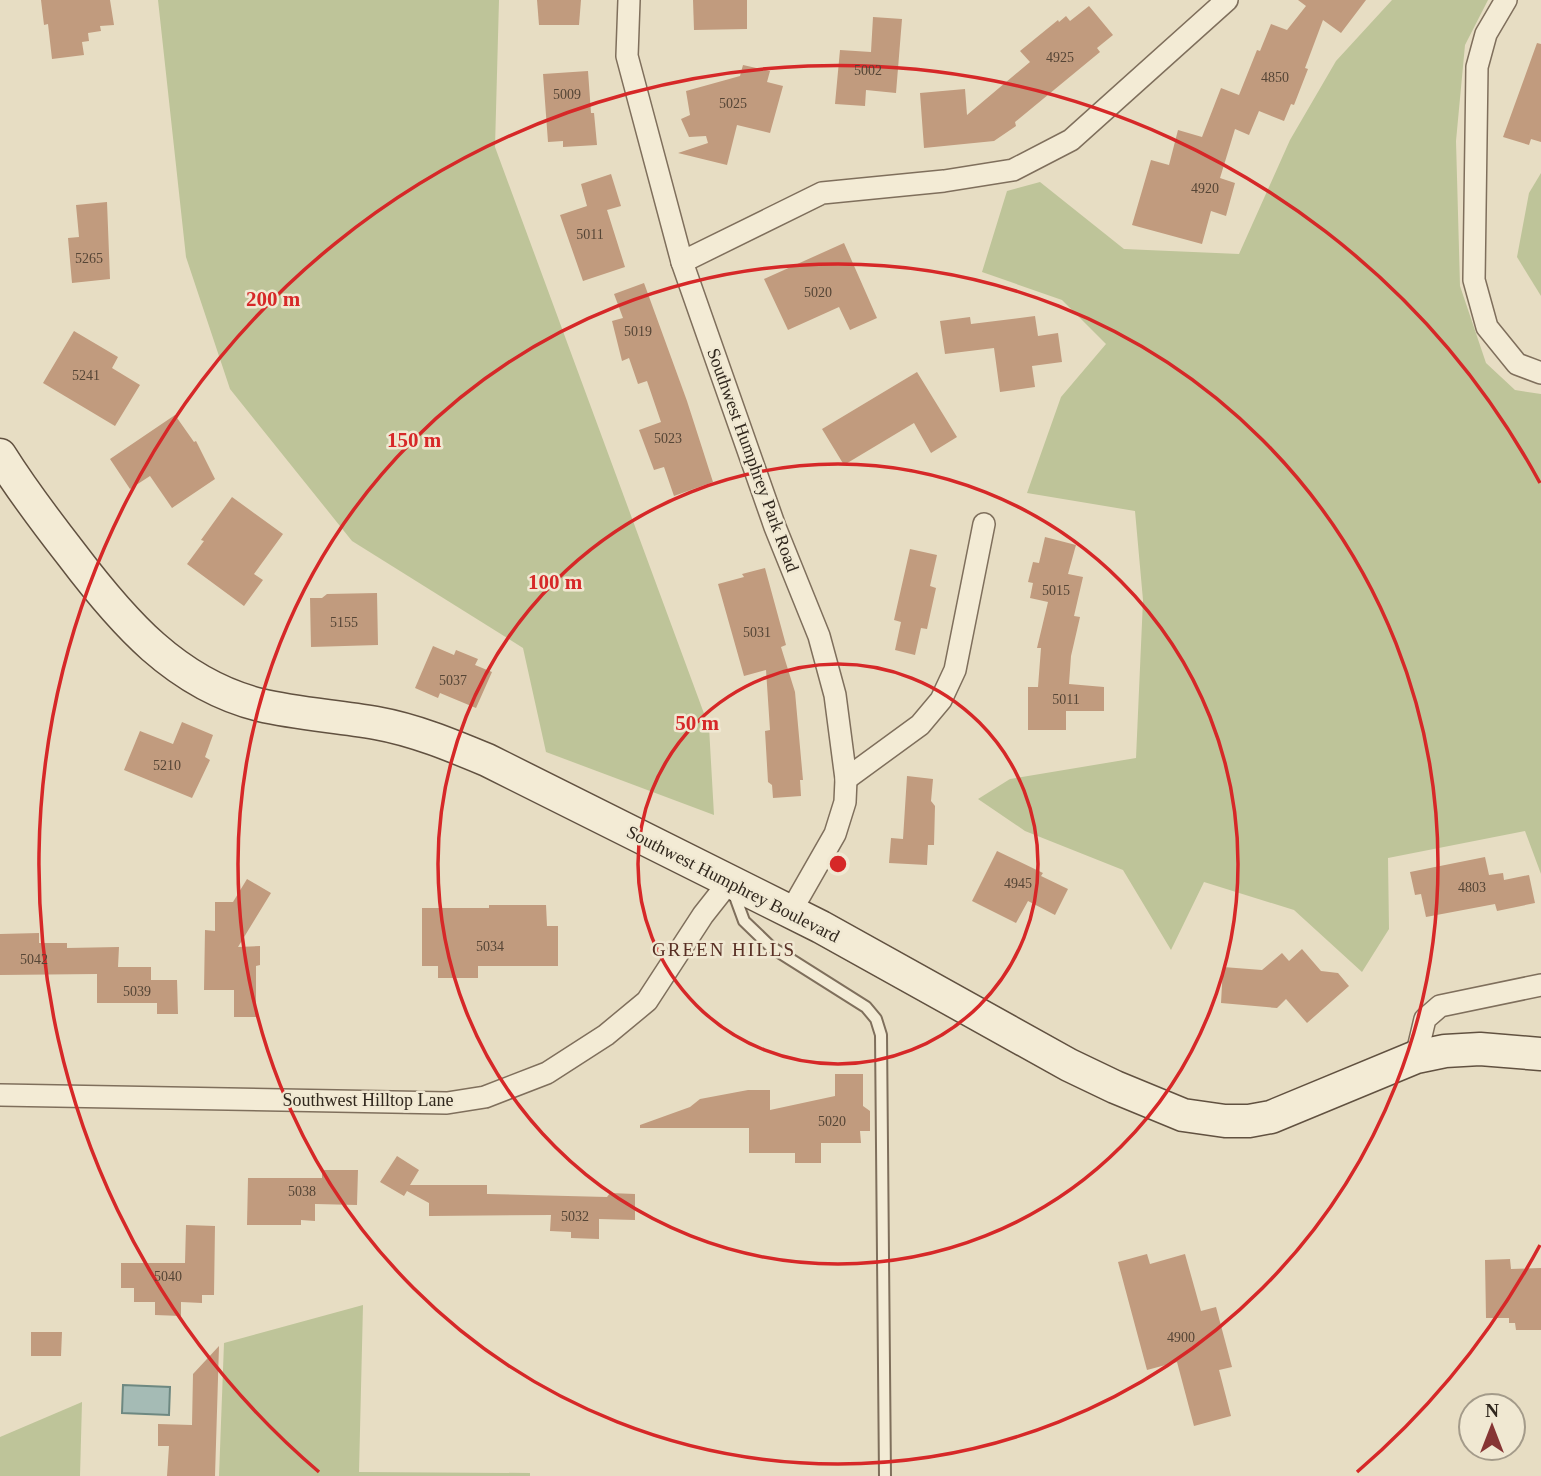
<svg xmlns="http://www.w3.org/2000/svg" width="1541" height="1476" viewBox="0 0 1541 1476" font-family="'Times New Roman',serif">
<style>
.green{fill:#bec499}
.water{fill:#a5bbb5;stroke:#6d8881;stroke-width:2}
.building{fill:#c19b7e}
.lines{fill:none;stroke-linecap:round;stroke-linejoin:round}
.service-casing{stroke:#7f6f5c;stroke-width:14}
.minor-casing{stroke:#7f6f5c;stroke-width:24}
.secondary-casing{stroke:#615140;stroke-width:35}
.service{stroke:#f3ebd5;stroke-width:10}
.minor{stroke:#f3ebd5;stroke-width:21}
.secondary{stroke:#f3ebd5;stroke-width:32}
.ring{fill:none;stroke:#d62828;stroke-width:3.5}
.labels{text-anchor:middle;stroke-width:5;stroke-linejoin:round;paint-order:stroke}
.number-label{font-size:14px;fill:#554536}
.street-label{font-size:18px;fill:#31281e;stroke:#f0e8d2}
.neighbourhood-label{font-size:19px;letter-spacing:2px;fill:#582f24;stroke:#f0e8d2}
.centre{fill:#d62828;stroke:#f0e8d2;stroke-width:3.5}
.ring-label{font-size:21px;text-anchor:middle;font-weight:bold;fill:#d62828;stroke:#f0e8d2;stroke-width:5;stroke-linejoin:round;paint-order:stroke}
</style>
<rect width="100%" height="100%" fill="#e7ddc3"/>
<g class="green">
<polygon points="158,0 499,0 495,147 709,727 714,815 546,752 523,648 352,541 230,389 186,257"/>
<polygon points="1392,0 1488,0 1465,45 1456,141 1460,286 1486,363 1515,390 1541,394 1541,874 1525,831 1388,858 1389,929 1362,972 1294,910 1204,882 1171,950 1123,870 1025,831 978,799 1010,779 1136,758 1143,600 1135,511 1027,493 1061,397 1106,344 1062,300 982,272 1007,191 1040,182 1124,249 1239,254 1290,140 1336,61"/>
<polygon points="1541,173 1541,296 1517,257 1529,193"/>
<polygon points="363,1305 359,1472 530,1473 530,1476 219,1476 224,1343"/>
<polygon points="82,1402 80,1476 0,1476 0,1437"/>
</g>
<polygon class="water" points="123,1385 170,1387 169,1415 122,1413"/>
<g class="building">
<polygon points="41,0 110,0 114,25 100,26 101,31 88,33 89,41 82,42 84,55 52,59 48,24 44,25"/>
<polygon points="537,0 581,0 579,25 539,25"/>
<polygon points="693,0 747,0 747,29 694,30"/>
<polygon points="1298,0 1366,0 1341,33 1323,20 1305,68 1308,69 1294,105 1291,104 1284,121 1259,111 1249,135 1235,129 1220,178 1235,183 1226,216 1211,211 1202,244 1132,225 1151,160 1169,165 1178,130 1202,137 1221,88 1239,95 1257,50 1260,51 1271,24 1287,30 1306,6"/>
<polygon points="1089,6 1113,35 1097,48 1100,52 1015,122 1016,126 994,141 924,148 920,93 965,89 967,115 1030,62 1020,51 1058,20 1059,22 1066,16 1070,21"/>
<polygon points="873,17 902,19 896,93 866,90 865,106 835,104 840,50 871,52"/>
<polygon points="1537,43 1541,44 1541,142 1531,139 1529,145 1503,137"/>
<polygon points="743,65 770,71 767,82 783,86 770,133 737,125 727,165 678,153 708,143 706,136 689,137 681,119 690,115 686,91 740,76"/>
<polygon points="588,71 591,113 594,113 597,145 563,147 563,141 548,142 543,74"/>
<polygon points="611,174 621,206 607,210 625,267 583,281 560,215 587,206 581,184"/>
<polygon points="107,202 110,279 72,283 68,238 79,237 76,205"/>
<polygon points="844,243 877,318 850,330 839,307 788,330 764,279"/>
<polygon points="644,283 687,401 713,482 674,496 664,467 654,470 639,430 661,422 647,381 638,384 629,358 622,361 612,321 623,318 614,294"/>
<polygon points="1035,316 1038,336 1058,333 1062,362 1032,366 1035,387 1000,392 994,348 945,354 940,321 970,317 971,324"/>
<polygon points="74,331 118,357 112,368 140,385 115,426 43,383"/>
<polygon points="917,372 957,437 931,453 914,423 844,465 822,429"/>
<polygon points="175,415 194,442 196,441 215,479 172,508 150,476 130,489 110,459"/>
<polygon points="232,497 283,534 254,574 263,580 244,606 187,564 204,541 201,540"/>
<polygon points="1045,537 1076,545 1068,574 1083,577 1074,616 1080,617 1071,656 1069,684 1104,687 1104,711 1066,711 1066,730 1028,730 1028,687 1038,687 1041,648 1037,648 1048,602 1030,598 1033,583 1028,582 1033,562 1039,563"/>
<polygon points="910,549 937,555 930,586 936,588 927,629 921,628 915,655 895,650 901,622 894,620"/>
<polygon points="765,568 786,645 781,647 795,692 803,780 800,780 801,796 773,798 772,785 768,782 765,731 770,730 766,670 744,676 718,584 744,577 742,574"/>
<polygon points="377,593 378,645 311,647 310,598 322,598 327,594"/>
<polygon points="433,646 454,655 456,650 478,659 475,665 492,672 476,708 440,693 438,698 415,688"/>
<polygon points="182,722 213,735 205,757 210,760 192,798 124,770 140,731 173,744"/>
<polygon points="907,776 933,779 931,801 935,806 934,845 928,845 927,865 889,863 891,838 903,839"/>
<polygon points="997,851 1043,873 1041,876 1068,889 1055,915 1028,901 1016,923 972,901"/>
<polygon points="1485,857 1489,875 1503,873 1504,880 1529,875 1535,903 1497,911 1495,904 1426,917 1421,894 1415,895 1410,872"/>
<polygon points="247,879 271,893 238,947 260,946 260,965 256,966 256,1017 234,1017 234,990 204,990 205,930 215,931 215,902 233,902"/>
<polygon points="489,905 546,905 547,926 558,926 558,966 478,966 478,978 438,978 438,966 422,966 422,908 489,908"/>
<polygon points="39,933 39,943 67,943 67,948 119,947 118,967 151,967 151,980 177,980 178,1014 157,1014 157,1003 97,1003 97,974 0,975 0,934"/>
<polygon points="1302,949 1321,971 1338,973 1349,986 1307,1023 1286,999 1277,1008 1221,1003 1223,967 1262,970 1282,953 1289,961"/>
<polygon points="835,1074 863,1074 863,1106 870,1111 870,1131 860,1131 861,1143 821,1143 821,1163 795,1163 795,1153 749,1153 749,1128 640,1128 640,1125 690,1107 700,1099 748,1090 770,1090 770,1110 835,1096"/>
<polygon points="397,1156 419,1170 410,1185 487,1185 487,1194 607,1197 610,1193 635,1194 635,1220 599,1219 599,1239 571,1238 571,1232 550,1231 551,1215 429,1216 429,1203 407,1191 404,1196 380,1182"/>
<polygon points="322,1170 358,1170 357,1205 315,1204 315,1221 301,1220 301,1225 247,1225 248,1178 322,1178"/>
<polygon points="186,1225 215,1226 214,1295 202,1295 202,1303 181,1302 181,1316 155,1315 155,1302 134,1302 134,1288 121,1288 121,1263 185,1263"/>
<polygon points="1147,1254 1150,1264 1185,1254 1201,1311 1216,1307 1232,1367 1219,1370 1231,1416 1194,1426 1177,1362 1147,1370 1118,1262"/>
<polygon points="1510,1259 1511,1269 1541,1268 1541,1330 1516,1330 1515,1323 1509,1323 1509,1318 1486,1318 1485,1260"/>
<polygon points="31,1332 62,1332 61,1356 31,1356"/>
<polygon points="219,1346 215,1476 167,1476 169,1446 158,1446 158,1424 192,1425 193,1374"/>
</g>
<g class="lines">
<defs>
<polyline id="service" points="733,891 744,921 771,947 866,1007 876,1019 881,1035 885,1476"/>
<g id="minor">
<polyline points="629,0 627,56 682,262 775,527 819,636 835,695 846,779 845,802 835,834 791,911"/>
<polyline points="1506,0 1486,34 1477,67 1474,280 1487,327 1517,364 1541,373"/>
<polyline points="682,262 822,193 944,181 1013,170 1071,140 1227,0"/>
<polyline points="846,779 920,725 941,700 955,670 984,524"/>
<polyline points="1416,1057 1425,1019 1440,1006 1541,985"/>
<polyline points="0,1095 447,1103 485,1097 547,1073 606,1035 647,1001 703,915 729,882"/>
</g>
<path id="secondary" d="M0,455C22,490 47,523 72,555C122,621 176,684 260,705C298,714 337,716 376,723C415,730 451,745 487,760L821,927L1069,1065L1115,1087L1183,1115L1225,1121H1249L1271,1117L1416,1057L1445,1051L1480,1049L1541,1054"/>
</defs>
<use href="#service" class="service-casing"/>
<use href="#minor" class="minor-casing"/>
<use href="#secondary" class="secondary-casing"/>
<use href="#service" class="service"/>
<use href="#minor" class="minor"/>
<use href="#secondary" class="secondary"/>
</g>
<g class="ring">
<circle cx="838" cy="864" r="200"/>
<circle cx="838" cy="864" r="400"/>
<circle cx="838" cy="864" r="600"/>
<path d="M1540 1245A799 799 0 0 1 1357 1472M319 1472A799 799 0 1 1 1540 483"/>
</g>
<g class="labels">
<g class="number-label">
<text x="1060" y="62">4925</text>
<text x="868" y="75">5002</text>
<text x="1275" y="82">4850</text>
<text x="567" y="99">5009</text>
<text x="733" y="108">5025</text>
<text x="1205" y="193">4920</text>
<text x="590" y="239">5011</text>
<text x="89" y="263">5265</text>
<text x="818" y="297">5020</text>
<text x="638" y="336">5019</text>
<text x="86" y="380">5241</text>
<text x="668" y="443">5023</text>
<text x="1056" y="595">5015</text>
<text x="344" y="627">5155</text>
<text x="757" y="637">5031</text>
<text x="453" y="685">5037</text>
<text x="1066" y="704">5011</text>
<text x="167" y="770">5210</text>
<text x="1018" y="888">4945</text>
<text x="1472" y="892">4803</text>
<text x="490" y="951">5034</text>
<text x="34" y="964">5042</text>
<text x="137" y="996">5039</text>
<text x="832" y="1126">5020</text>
<text x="302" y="1196">5038</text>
<text x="575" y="1221">5032</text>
<text x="168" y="1281">5040</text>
<text x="1181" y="1342">4900</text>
</g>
<g class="street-label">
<text transform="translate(753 460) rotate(70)" y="6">Southwest Humphrey Park Road</text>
<text transform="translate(733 884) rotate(27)" y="6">Southwest Humphrey Boulevard</text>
<text x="368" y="1106">Southwest Hilltop Lane</text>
</g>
<g class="neighbourhood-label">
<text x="724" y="956">GREEN HILLS</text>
</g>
</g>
<circle cx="838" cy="864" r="10" class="centre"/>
<g class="ring-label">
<text x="273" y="306">200 m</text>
<text x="414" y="447">150 m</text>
<text x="555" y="589">100 m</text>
<text x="697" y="730">50 m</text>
</g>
<g transform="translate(1492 1427)"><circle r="33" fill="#f0e8d2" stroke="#a49b8a" stroke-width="2"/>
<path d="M0-5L12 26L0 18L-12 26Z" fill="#863534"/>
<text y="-10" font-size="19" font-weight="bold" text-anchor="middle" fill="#31281e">N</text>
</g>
</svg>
